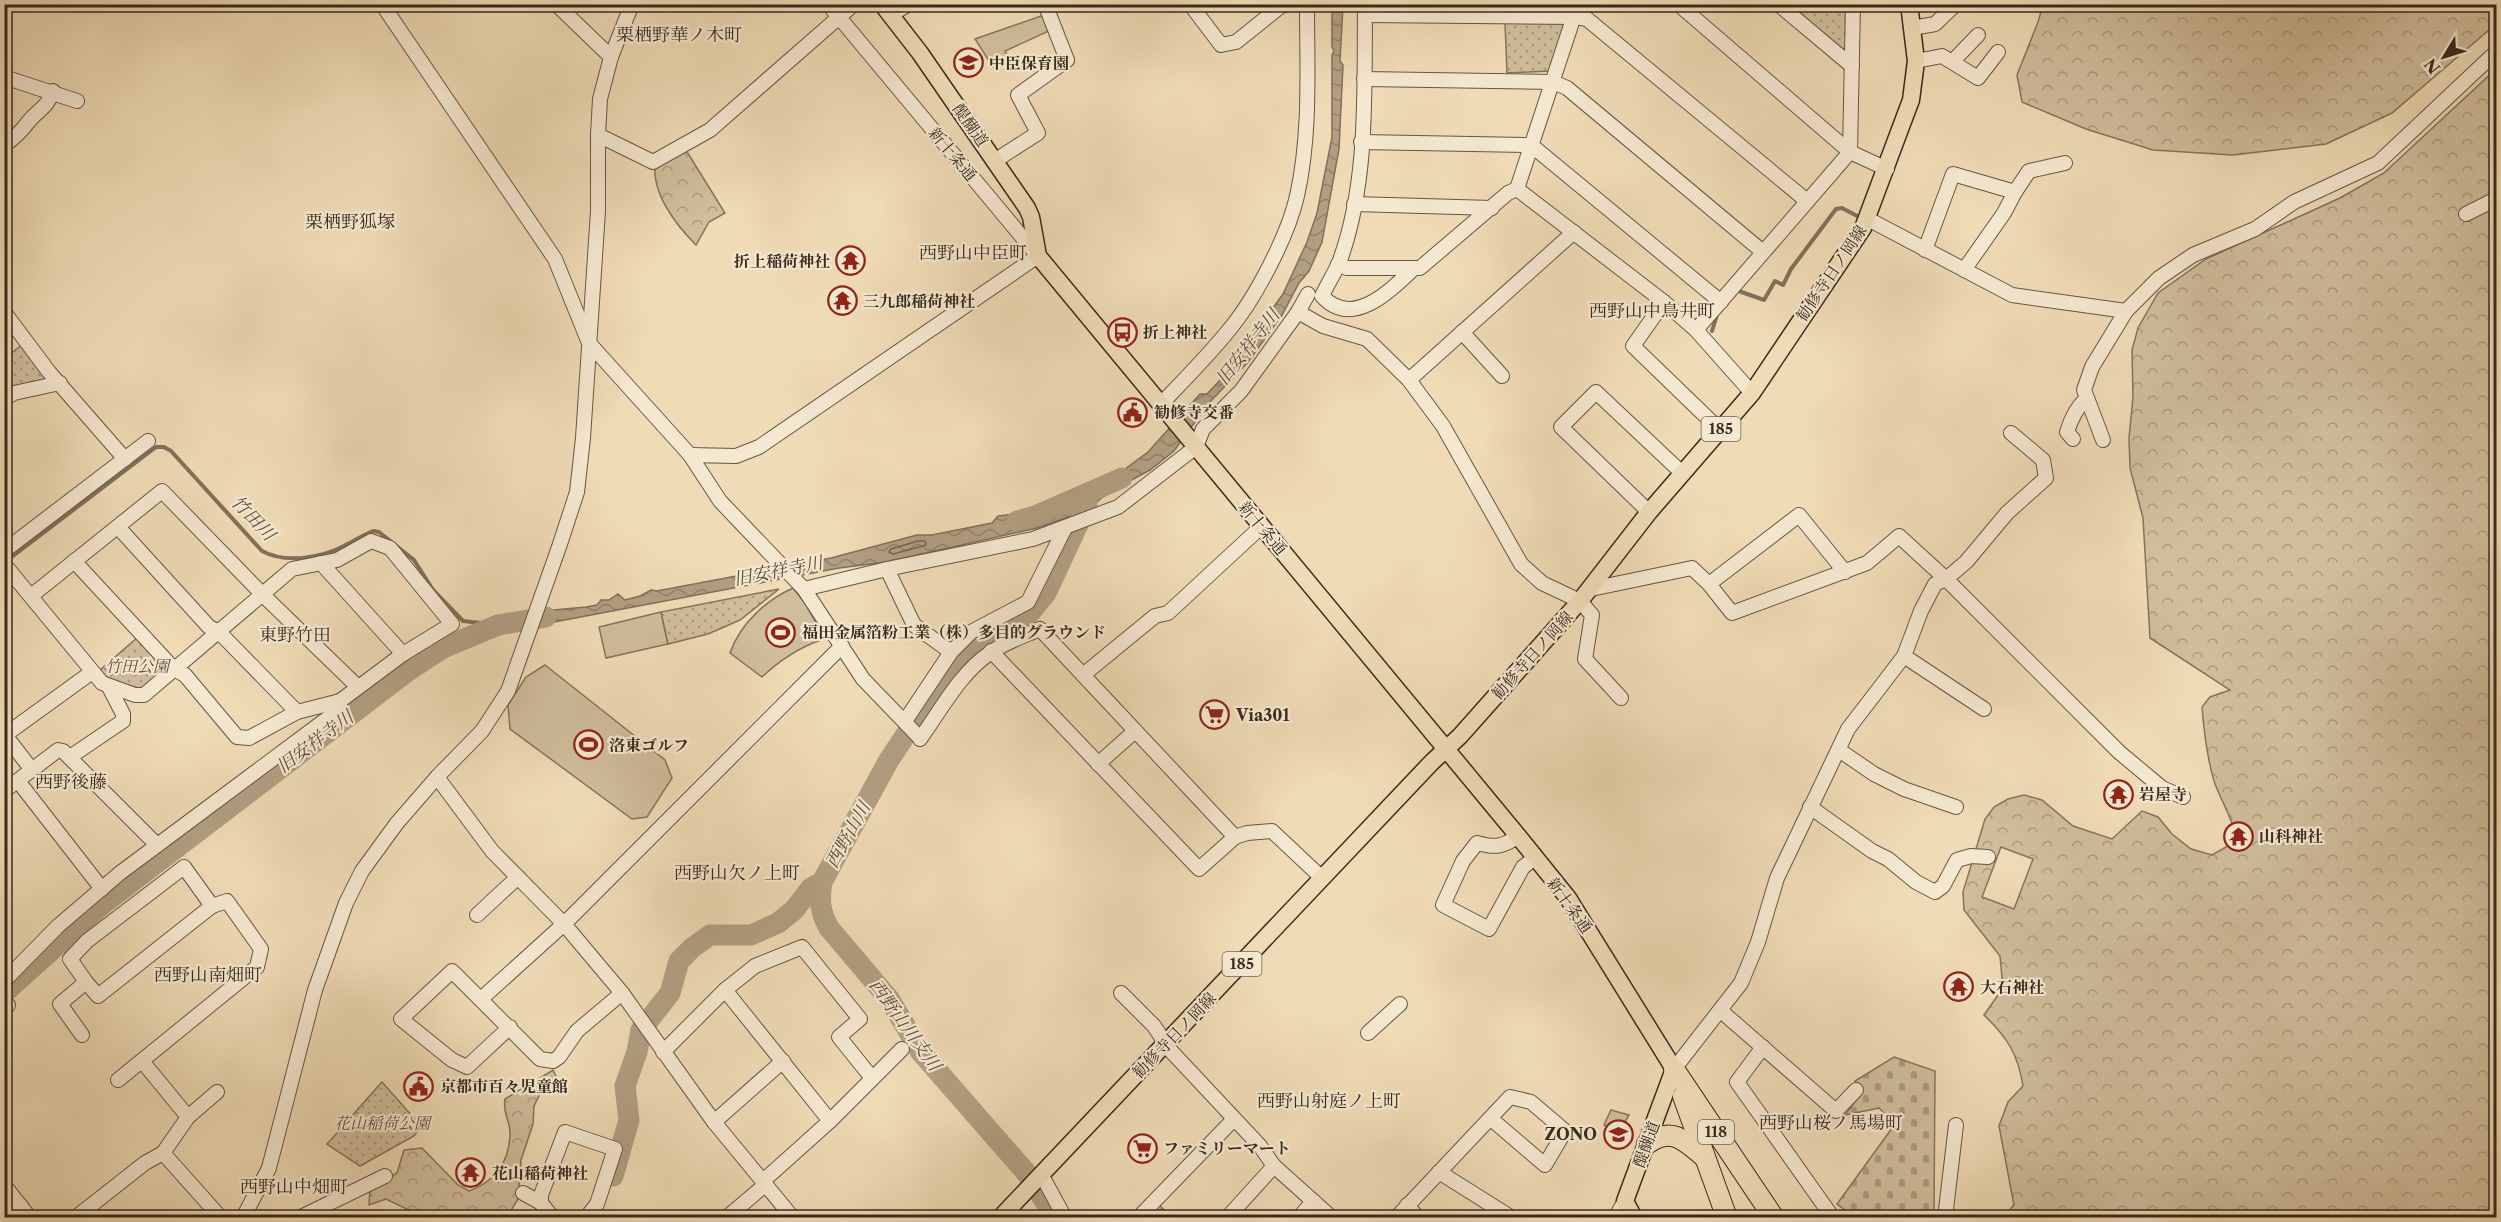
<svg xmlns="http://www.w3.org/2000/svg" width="2501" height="1222" viewBox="0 0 2501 1222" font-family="'Libre Caslon Text','Noto Serif JP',serif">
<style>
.green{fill:#d0bd9c;stroke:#84745c;stroke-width:1.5}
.forest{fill:url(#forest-crowns);stroke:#84745c;stroke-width:1.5;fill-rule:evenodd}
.cemetery{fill:url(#cemetery-stones);stroke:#84745c;stroke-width:1.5}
.park{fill:url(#park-dots);stroke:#84745c;stroke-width:1.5}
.water{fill:url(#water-waves);stroke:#81705a;stroke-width:1.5}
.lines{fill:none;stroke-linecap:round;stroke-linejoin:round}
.shore{stroke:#746450;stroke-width:1.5}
.stream{stroke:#81705a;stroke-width:4}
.river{stroke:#b19f82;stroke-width:21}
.minor-casing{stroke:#665643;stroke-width:16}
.major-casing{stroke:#382a1d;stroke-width:19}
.highway-casing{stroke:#382a1d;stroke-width:22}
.minor{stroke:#f5e8d0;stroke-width:14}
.major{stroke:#efdbb6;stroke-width:16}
.highway{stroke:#efdbb6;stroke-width:20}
.labels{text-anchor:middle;stroke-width:4.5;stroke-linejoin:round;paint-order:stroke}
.shield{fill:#f5e8d0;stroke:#716353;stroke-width:1.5}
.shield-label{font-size:15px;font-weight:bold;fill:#382a1d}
.poi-label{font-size:16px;font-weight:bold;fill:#382a1d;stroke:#f5e8d0;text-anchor:start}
.street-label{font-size:16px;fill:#382a1d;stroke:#f5e8d0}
.park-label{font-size:16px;font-style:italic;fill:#5e4f3d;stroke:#f5e8d0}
.neighbourhood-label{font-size:18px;fill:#382a1d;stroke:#f5e8d0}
.water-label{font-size:18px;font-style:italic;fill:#5c4d3b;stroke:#f5e8d0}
</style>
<defs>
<pattern id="forest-crowns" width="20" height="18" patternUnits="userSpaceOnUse" patternTransform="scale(1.5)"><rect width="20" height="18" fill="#d0bd9c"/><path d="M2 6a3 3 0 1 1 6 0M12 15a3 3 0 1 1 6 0" fill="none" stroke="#aa9a7f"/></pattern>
<pattern id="cemetery-stones" width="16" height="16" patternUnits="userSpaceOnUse" patternTransform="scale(1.5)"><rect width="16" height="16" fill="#d0bd9c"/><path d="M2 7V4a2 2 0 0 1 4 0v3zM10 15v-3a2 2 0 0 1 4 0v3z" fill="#aa9a7f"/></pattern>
<pattern id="park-dots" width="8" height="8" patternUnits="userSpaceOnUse" patternTransform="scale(1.5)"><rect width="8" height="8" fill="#d0bd9c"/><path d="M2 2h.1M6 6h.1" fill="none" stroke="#aa9a7f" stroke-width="1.8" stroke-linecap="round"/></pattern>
<pattern id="water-waves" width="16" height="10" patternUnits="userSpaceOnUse" patternTransform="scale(1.5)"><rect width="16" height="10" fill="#b19f82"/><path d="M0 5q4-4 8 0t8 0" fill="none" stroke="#91826a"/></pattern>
</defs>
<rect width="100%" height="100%" fill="#efdbb6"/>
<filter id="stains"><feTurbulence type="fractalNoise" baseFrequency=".00333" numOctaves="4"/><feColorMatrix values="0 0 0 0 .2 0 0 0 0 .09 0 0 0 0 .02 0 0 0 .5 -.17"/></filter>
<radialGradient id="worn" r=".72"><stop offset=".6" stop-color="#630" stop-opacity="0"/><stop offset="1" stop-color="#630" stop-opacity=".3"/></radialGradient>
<g class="green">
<polygon points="1041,16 1046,19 1051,30 1005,51 1009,58 993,67 975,39"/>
<path d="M793,588L805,603L823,636L821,640C798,648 780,660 762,677L730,653C740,624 766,600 793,588Z"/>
<polygon points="661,612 668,644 606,658 599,627"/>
<polygon points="545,665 665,760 672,778 647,817 632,819 510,729 508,705 526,677"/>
<polygon points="1611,1110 1629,1115 1619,1132 1604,1125"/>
</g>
<g class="forest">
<polygon points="2043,5 2496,4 2496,24 2392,113 2326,144 2233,155 2153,150 2086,129 2022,102 2017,75 2038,22"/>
<path d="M2496,69V1217H2003L2014,1205L1999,1126L2008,1102L2023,1086C2018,1054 2007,1037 1984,1015L2003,988L2000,956L1964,910L1963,892L1985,819L1994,807L2008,799L2024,795L2042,800L2073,826L2112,839L2142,811L2158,817L2172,834L2191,849L2212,855L2228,846L2235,833C2231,815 2220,799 2214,781C2207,757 2204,732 2202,707L2210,697L2230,690L2150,638L2143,518L2130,468L2129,438L2133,397L2132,350L2138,328L2158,293L2206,259L2340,198L2384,173ZM2001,847L2033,859L2014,909L1982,897Z"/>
<path d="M684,147L725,213L709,222L696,245C676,225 652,194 655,164Z"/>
<path d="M553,1070L556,1076L543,1088L534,1106L533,1124L521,1160L518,1199L507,1217H423L386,1199L369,1205L370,1189L397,1173L404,1150L422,1148L458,1185L469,1191C494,1182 509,1163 510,1135C511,1122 502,1112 505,1099Z"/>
</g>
<polygon class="cemetery" points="1894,1057 1935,1071 1934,1217 1854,1217 1837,1204 1895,1124 1879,1108 1845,1115 1862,1092 1855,1081"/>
<g class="park">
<polygon points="1783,5 1847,5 1846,53"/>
<polygon points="1562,22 1566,27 1550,71 1507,73 1505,23"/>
<polygon points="23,344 46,377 43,383 5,389 5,358"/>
<polygon points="779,589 740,620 708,634 668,644 661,612"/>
<polygon points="138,637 164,666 164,673 146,689 112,684 100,670"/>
<polygon points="382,1082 421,1126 414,1136 360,1166 327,1144"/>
<polygon points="1159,1205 1172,1217 1147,1218"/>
</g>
<polygon class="water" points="1332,5 1343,5 1340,61 1343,65 1339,149 1322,242 1309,271 1299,283 1282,315 1248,362 1207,405 1174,451 1150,470 1111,491 1095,503 1066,518 1037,528 886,562 839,568 517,629 521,613 586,607 597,605 601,600 609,600 618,594 625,600 640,596 651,590 657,591 831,558 917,535 932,535 992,523 998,516 1016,514 1021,520 1083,500 1148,452 1200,394 1207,394 1222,378 1283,294 1307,242 1317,213 1332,137 1332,55 1334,51 1332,47"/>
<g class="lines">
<polygon class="shore" points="918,541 925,541 926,545 893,554 889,552 891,549"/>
<g class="stream">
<polyline points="1736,290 1764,300 1775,281 1783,285 1791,269 1836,209 1842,208 1861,218"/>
<polyline points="1712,331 1717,315"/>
<path d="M5,562L156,447H164L171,451L262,551C286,564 320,558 344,546C354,541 363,535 373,531L379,532L414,560L433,590L463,621L498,625"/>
</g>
<g class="river">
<polyline points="1017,521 1035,516 1122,478"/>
<path d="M822,882C819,900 820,912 829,928L890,1000L920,1051L1029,1176L1055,1218"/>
<polyline points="4,993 103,904 408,671 443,648 498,625 546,617"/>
<polyline points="613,1176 629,1120 625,1086 637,1052 641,1030 670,993 679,961 692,948 710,935 751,935 778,923 794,910 811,888 822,882 889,760 954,662 987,634 1028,615 1046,593 1087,505"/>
</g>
<defs>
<g id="minor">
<polyline points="382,4 555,259 589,343 690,455 720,501 804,589 863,679 918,736"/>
<polyline points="556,4 611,57"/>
<polyline points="1190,4 1221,45 1236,42 1281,6 1289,4"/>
<path d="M1365,4C1364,89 1369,183 1339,263C1334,274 1327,285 1322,296C1352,329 1389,292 1413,269"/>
<polyline points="1678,4 1850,152 1887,169"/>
<polyline points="1778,4 1852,66"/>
<polyline points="890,15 909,4"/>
<polyline points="1365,15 1575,17 1587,19 1807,201"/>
<polyline points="1912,28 1935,24 1956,4"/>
<polyline points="1916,61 1942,56 1978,78 1998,52"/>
<polyline points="1953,61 1978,35"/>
<polyline points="4,77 77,101"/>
<polyline points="1364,79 1553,82 1567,88 1763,252"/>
<polyline points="598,135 653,162 710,130 854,4"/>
<polyline points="1361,142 1531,145 1721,302"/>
<path d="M4,145C15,138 21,132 29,121C39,109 47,108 53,91"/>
<polyline points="996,160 1038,133 1018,95 1067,60 1047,9"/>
<polyline points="1517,189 1664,302 1696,330 1752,393"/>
<polyline points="1354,204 1492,208"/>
<polyline points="2466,214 2496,199"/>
<polyline points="1868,219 2012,295 2126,311 2159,278 2193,255 2255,229 2294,202 2378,163 2496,52"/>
<polyline points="1925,250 1953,174 2015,192 2029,171 2065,163"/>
<polyline points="1338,264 1347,268 1420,268 1508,193 1517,189 1578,4"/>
<polyline points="1964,270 2004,213 2015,192"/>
<polyline points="1664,302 1633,346 1720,430"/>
<polyline points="4,312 49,372 125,459"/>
<polyline points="1298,312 1323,326 1367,339 1409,380 1443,426 1521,564 1542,583 1580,601 1592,615 1585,659 1621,698"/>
<polyline points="1696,330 1850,152 1853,4"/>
<polyline points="1462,332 1502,376"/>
<polyline points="1409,380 1574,232"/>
<polyline points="4,399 14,393 60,383"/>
<path d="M1161,404C1184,380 1208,356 1229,330C1255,299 1288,236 1297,196C1311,133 1307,68 1307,4"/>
<path d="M2073,439L2067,432C2071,419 2076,408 2086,399"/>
<polyline points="2103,440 2084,390 2092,367 2126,311"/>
<polyline points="690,455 736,456 759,447 1038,256 828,4"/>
<polyline points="1649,512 1561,427 1596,392 1682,473"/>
<polyline points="1262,526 1168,613 1155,616 1083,675 1235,837 1247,833 1272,831 1322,878"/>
<polyline points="118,527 209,627 219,632 297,712"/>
<polyline points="4,551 148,441"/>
<polyline points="321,563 403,654"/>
<polyline points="4,564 102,683 135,695 144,695 292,569 337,560 371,541 390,548 452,624 403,654 340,701 297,712 249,738 237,737 185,675 174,669 74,561"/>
<polyline points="887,569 914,625 951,652"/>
<polyline points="1709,584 1799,515 1845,572"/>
<polyline points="804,589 887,569 1033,539 1118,507 1196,447 1203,429 1241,391 1298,312 1308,294"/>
<polyline points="1591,589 1692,568 1709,584 1732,613 1867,563 1899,536 1946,579 1966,562 2007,513 2046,478 2043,460 2011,433"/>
<polyline points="31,596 162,491 263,595 358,687"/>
<polyline points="991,651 1199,869 1235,837"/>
<polyline points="1904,656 1984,709"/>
<polyline points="905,721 951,652 971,632 1028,602 1065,528"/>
<path d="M920,739C941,710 960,673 990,653C1005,642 1024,636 1040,629L1083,675"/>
<polyline points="1839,750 1874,774 1904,789 1956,807"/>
<polyline points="70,757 123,721 123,714 109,687"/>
<polyline points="1098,764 1135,731"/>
<polyline points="32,770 5,735 92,672"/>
<polyline points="437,777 492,851 564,924 622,993 714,1122 793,1218"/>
<polyline points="18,781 102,889"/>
<polyline points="4,791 58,750 63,751 157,845"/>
<polyline points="1810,807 1872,851 1888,859 1916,882 1935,892 1943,886 1957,860 1971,856 1988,857"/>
<path d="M1518,836C1503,847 1495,848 1477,843L1463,861L1443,905L1489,929L1523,867L1535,858"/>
<polyline points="477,915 518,877"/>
<polyline points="4,981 58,926 120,873 340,709 340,701"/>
<polyline points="86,982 70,959 87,941 184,867 212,906"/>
<polyline points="725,990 755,966 802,947 860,1019 839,1037 872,1078"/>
<polyline points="1121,993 1154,1026 1170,1050 1260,1146 1274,1166 1332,1218"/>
<polyline points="481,999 564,924 842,646"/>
<polyline points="4,1009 8,1005"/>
<polyline points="1721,1011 1836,1111 1856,1090"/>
<polyline points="510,1027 467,1067 452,1060 401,1019 452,971 540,1059 553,1061 559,1057 577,1031 622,993"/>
<polyline points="1368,1033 1400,1004"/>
<polyline points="82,1035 60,1004 86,982 98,996 212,906 227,901 261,949 257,967 118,1080"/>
<polyline points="1763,1047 1737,1082 1833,1218"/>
<polyline points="663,1052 725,990 830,1121 763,1181"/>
<polyline points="142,1061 188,1117"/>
<polyline points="1674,1069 1741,983 1758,942 1777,878 1848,729 1904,656 1921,611 1935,584 1946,579 2119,752 2162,788 2183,797"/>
<polyline points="830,1121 902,1049"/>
<polyline points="714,1122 783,1061"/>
<polyline points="163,1153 221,1218"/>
<polyline points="1439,1172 1512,1218"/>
<polyline points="1041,1174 1065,1218"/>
<polyline points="4,1185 30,1218"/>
<polyline points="523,1193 541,1203 553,1218"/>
<polyline points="541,1203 541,1195 565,1132 615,1149 597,1204 586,1218"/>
<polyline points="1407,1205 1418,1218"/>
<polyline points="8,1218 21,1206"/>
<polyline points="75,1218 145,1163 163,1153 188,1117 217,1092"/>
<polyline points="243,1218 269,1168 315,990 346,903 362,871 397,823 437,777 482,731 508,691 559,547 577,492 583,438 598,211 598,135 600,99 611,57 632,4"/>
<polyline points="299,1218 385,1176"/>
<polyline points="726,1218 765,1185"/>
<polyline points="1138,1218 1234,1119"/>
<polyline points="1227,1218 1274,1166"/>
<polyline points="1299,1218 1313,1201"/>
<polyline points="1396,1218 1510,1097 1531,1102 1565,1131 1545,1165 1490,1118"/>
<polyline points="1615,1218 1625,1201"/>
<polyline points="1945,1218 1956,1125"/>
</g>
<g id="major">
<polyline points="882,4 920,53 1027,208 1031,217 1038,256 1518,836 1568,898 1674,1069 1625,1201 1634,1218"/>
<polyline points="1000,1218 1432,762 1460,736 1580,601 1649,512 1752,393 1863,228 1911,100 1916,61 1909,4"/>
</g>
<g id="highway">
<polyline points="1674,1069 1774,1218"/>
<polyline points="1683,1096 1727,1218"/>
<path d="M1647,1144C1671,1126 1684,1140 1703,1156"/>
</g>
</defs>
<use href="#minor" class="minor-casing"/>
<use href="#major" class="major-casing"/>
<use href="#highway" class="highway-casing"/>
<use href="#minor" class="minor"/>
<use href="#major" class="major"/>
<use href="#highway" class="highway"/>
</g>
<defs>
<symbol id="school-ring" viewBox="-11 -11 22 22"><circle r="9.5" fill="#f5e8d0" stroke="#8f2418" stroke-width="1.5"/><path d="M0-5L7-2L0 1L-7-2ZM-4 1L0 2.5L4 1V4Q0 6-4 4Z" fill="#8f2418"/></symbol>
<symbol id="temple-ring" viewBox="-11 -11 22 22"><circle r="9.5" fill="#f5e8d0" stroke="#8f2418" stroke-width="1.5"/><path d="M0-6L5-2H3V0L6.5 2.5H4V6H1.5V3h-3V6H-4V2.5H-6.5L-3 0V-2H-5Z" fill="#8f2418"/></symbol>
<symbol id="bus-ring" viewBox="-11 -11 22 22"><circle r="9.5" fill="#f5e8d0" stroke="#8f2418" stroke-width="1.5"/><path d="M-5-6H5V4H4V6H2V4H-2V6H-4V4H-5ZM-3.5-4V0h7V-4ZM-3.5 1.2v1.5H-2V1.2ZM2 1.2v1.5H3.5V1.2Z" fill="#8f2418"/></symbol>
<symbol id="civic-ring" viewBox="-11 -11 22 22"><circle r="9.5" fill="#f5e8d0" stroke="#8f2418" stroke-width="1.5"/><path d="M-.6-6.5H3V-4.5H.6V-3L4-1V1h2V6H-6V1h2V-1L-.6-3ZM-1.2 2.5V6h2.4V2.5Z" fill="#8f2418"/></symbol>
<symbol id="stadium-ring" viewBox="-11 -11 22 22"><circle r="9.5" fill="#f5e8d0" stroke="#8f2418" stroke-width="1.5"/><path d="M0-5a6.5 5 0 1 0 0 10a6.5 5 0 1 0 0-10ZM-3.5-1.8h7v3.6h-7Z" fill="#8f2418"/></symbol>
<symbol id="supermarket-ring" viewBox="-11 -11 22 22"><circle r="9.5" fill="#f5e8d0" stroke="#8f2418" stroke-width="1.5"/><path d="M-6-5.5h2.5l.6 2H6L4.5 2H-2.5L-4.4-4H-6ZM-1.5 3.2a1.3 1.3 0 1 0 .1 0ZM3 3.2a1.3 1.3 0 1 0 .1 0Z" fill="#8f2418"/></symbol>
</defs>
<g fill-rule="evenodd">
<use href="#school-ring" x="952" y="46" width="33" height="33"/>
<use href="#temple-ring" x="834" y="244" width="33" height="33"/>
<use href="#temple-ring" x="826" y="284" width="33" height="33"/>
<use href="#bus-ring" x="1106" y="316" width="33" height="33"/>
<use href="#civic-ring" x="1116" y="396" width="33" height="33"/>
<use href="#stadium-ring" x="764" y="616" width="33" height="33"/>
<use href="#supermarket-ring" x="1198" y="698" width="33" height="33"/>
<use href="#stadium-ring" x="572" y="728" width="33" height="33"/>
<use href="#temple-ring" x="2102" y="778" width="33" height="33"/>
<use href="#temple-ring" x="2222" y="820" width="33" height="33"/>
<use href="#temple-ring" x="1942" y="970" width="33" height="33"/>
<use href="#civic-ring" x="402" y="1070" width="33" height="33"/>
<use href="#school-ring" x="1602" y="1118" width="33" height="33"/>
<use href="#supermarket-ring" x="1126" y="1132" width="33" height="33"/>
<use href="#temple-ring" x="454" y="1156" width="33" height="33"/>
</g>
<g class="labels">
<g class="shield">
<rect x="1701.5" y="417" width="39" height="24" rx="4.5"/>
<rect x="1222.5" y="952" width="39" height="24" rx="4.5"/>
<rect x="1698" y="1120" width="36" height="24" rx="4.5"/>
</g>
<g class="shield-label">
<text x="1721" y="434">185</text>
<text x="1242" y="969">185</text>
<text x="1716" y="1137">118</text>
</g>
<g class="poi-label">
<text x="989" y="69">中臣保育園</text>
<text x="830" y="267" text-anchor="end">折上稲荷神社</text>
<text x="863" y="307">三九郎稲荷神社</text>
<text x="1143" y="338">折上神社</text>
<text x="1154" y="418">勧修寺交番</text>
<text x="802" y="638">福田金属箔粉工業（株）多目的グラウンド</text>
<text x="1236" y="721">Via301</text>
<text x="609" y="751">洛東ゴルフ</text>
<text x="2139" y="800">岩屋寺</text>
<text x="2259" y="842">山科神社</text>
<text x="1980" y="993">大石神社</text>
<text x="440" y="1092">京都市百々児童館</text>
<text x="1597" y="1140" text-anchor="end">ZONO</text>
<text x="1163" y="1154">ファミリーマート</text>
<text x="492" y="1179">花山稲荷神社</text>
</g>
<g class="street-label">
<text transform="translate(971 125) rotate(55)" y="6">醍醐道</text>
<text transform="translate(953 154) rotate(50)" y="6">新十条通</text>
<text transform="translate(1831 273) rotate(-56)" y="6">勧修寺日ノ岡線</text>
<text transform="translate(1263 528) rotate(50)" y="6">新十条通</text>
<text transform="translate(1532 655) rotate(-48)" y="6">勧修寺日ノ岡線</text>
<text transform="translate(1570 905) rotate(54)" y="6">新十条通</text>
<text transform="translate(1174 1035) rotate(-46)" y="6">勧修寺日ノ岡線</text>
<text transform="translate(1646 1144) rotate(-70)" y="6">醍醐道</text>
</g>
<g class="park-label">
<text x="137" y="672">竹田公園</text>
<text x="382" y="1129">花山稲荷公園</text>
</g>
<g class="neighbourhood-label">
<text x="679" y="41">栗栖野華ノ木町</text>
<text x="350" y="228">栗栖野狐塚</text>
<text x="973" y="259">西野山中臣町</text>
<text x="1652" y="317">西野山中鳥井町</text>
<text x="295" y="641">東野竹田</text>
<text x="71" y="788">西野後藤</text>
<text x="737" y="879">西野山欠ノ上町</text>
<text x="208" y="981">西野山南畑町</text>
<text x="1329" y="1107">西野山射庭ノ上町</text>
<text x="1831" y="1129">西野山桜ノ馬場町</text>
<text x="294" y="1193">西野山中畑町</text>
</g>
<g class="water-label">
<text transform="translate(1248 347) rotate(-52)" y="6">旧安祥寺川</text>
<text transform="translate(253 518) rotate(46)" y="6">竹田川</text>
<text transform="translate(778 571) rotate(-11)" y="6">旧安祥寺川</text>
<text transform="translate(315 742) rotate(-37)" y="6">旧安祥寺川</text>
<text transform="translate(848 835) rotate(-61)" y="6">西野山川</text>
<text transform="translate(905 1025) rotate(54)" y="6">西野山川支川</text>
</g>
</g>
<rect width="2501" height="1222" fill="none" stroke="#efdbb6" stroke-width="24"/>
<rect x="6" y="6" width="2489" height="1210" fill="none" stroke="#382a1d" stroke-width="3"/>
<rect x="12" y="12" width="2477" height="1198" fill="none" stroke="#382a1d" stroke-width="1.5"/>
<g transform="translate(2444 57) rotate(232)" stroke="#f5e8d0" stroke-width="4.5" paint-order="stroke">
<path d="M0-4.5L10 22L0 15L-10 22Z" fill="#382a1d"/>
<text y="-9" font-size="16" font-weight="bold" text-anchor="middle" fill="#382a1d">N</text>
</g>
<rect width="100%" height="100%" filter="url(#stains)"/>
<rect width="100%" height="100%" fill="url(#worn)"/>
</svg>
